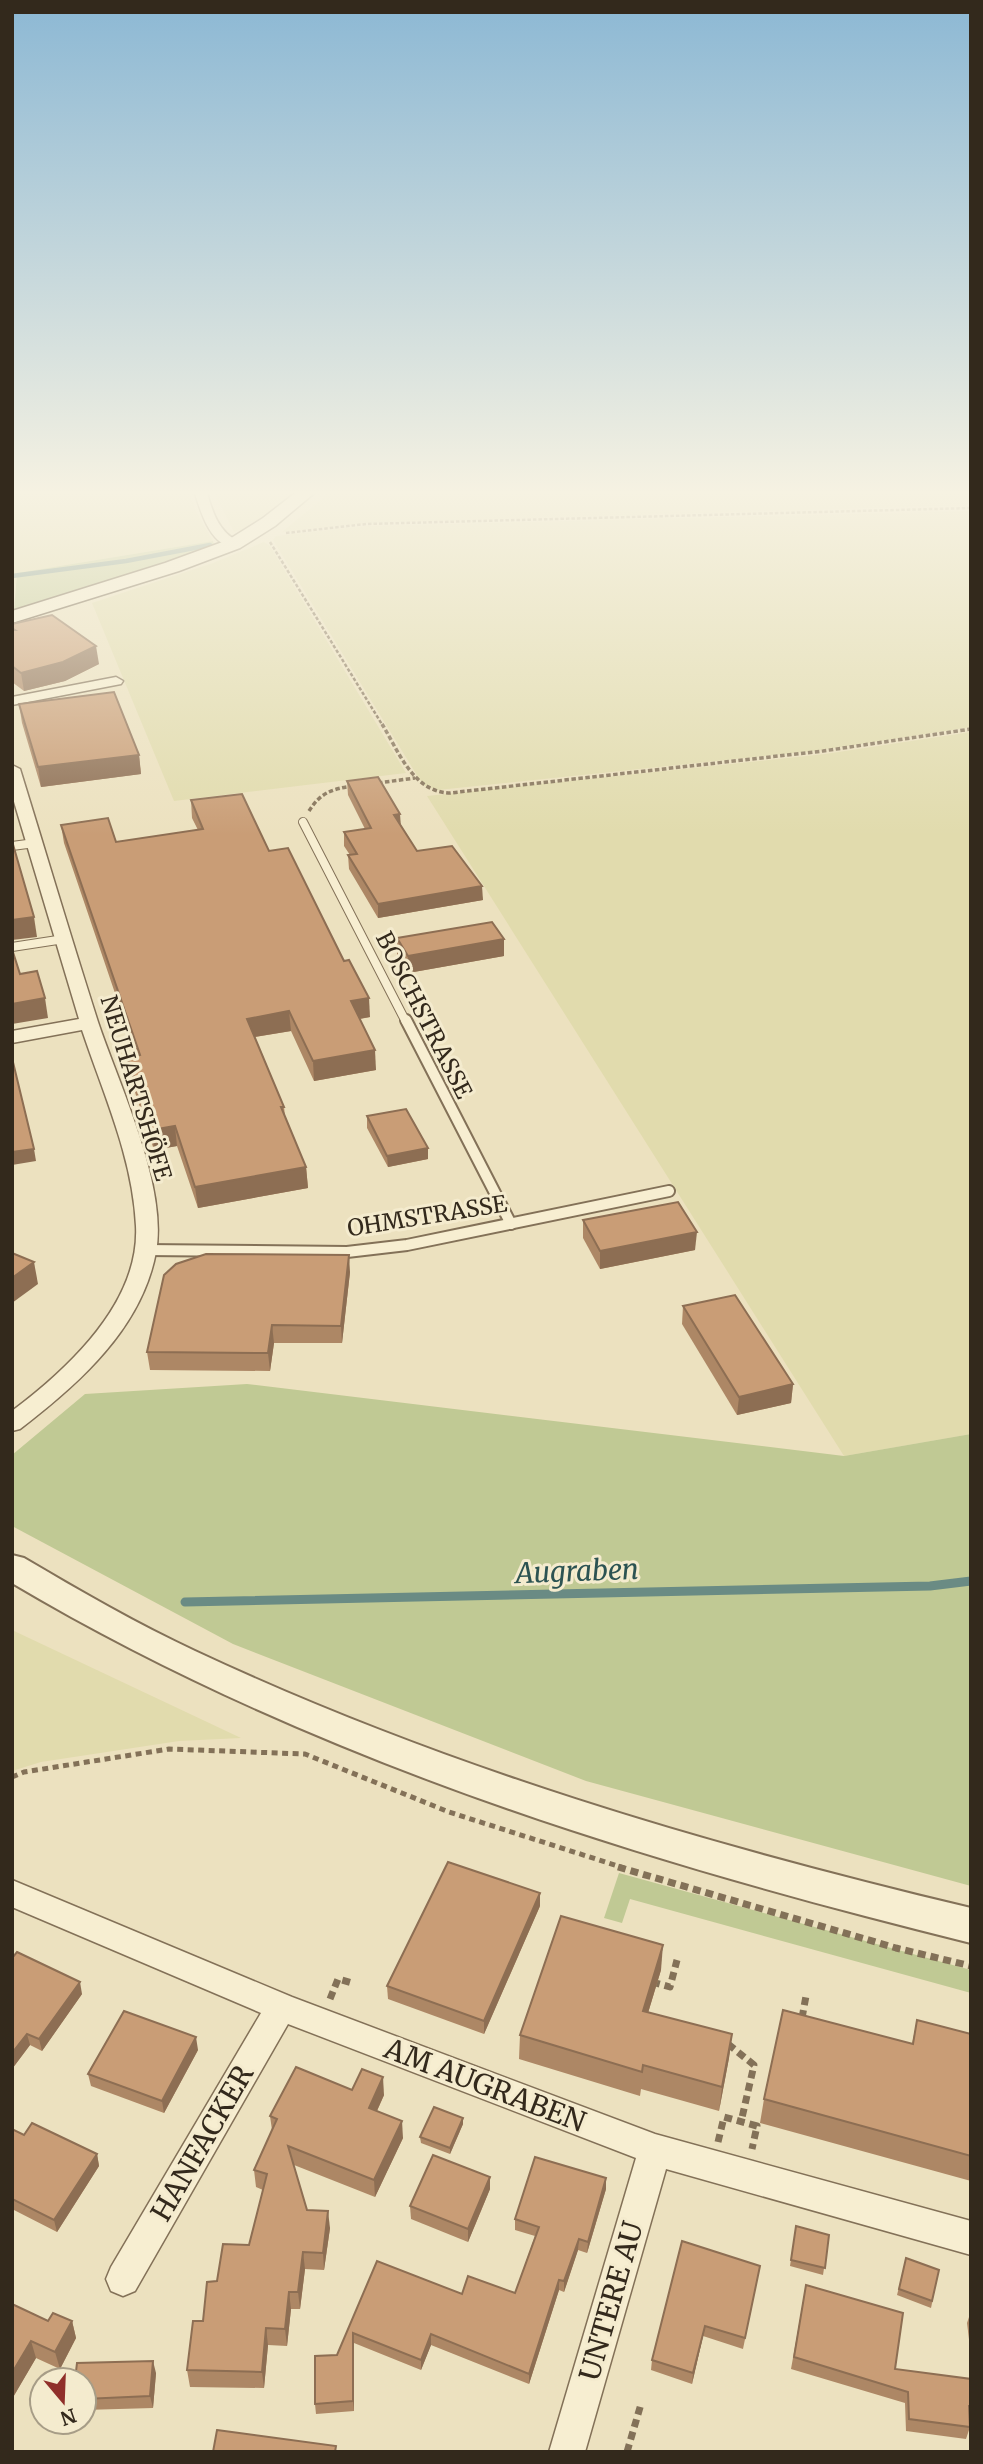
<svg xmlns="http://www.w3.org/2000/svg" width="983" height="2464" viewBox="0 0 983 2464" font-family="Merriweather,serif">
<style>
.farmland{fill:#e1dbad}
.green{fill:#c0c994}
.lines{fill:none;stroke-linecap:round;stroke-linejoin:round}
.stream-far1{stroke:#6a8b84;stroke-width:4.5}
.stream{stroke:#6a8b84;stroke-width:9}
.service-far1-casing{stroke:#837158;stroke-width:10}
.service-casing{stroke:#837158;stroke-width:14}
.minor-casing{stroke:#837158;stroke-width:3}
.tertiary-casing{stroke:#837158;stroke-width:4}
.secondary-casing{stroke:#65533b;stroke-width:3}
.path-far3{stroke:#837158;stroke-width:2.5;stroke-dasharray:3.5 2;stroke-linecap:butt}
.path-far2{stroke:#837158;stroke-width:3.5;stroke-dasharray:4.5 2.5;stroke-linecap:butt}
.path-far1{stroke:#837158;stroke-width:5;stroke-dasharray:6 4.5;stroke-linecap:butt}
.path{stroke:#837158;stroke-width:7;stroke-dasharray:8 5;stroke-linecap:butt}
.service-far1{stroke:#f7eed1;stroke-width:8}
.service{stroke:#f7eed1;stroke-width:10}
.minor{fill:#f7eed1;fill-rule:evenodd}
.tertiary{fill:#f7eed1;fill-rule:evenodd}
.secondary{fill:#f7eed1;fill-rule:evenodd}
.wall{fill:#ad8765}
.shaded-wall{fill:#8d6e53}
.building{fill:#c99d76;stroke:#8d6e53;stroke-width:2}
.labels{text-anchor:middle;stroke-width:6;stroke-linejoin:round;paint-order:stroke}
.street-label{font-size:23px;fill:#33291c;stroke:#f4ebce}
.near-water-label{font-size:28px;font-style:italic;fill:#2c5352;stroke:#f4ebce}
.near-street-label{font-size:28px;fill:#33291c;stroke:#f4ebce}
</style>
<rect width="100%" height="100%" fill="#ece1bf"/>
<g class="farmland">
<polygon points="12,490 190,490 195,510 213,541 17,573 12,612"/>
<polygon points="213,490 296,490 247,528 234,532"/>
<polygon points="333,490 971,490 971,505 367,523 282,532"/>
<polygon points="971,511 971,727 822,750 438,790 425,786 418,777 273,540 276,536 365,526"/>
<polygon points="264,542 270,546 406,773 174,801 92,603 213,563"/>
<polygon points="971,732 971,1434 844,1456 427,796 825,754"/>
<polygon points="12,1630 241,1738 179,1741 41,1762 12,1771"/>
</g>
<g class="green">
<polygon points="213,541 214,545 194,555 14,611 17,573"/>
<polygon points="247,1384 844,1456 971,1434 971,1886 586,1781 233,1644 12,1526 12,1455 85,1394"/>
<polygon points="619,1873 971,1970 971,1993 630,1899 622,1923 604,1918"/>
</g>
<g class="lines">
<polyline class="stream-far1" points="12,576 126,561 210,545"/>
<polyline class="stream" points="185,1602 930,1586 971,1581"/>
<defs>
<g id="service-far1">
<polyline points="303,822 406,1022"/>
<polyline points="12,846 35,843"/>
<polyline points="12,947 64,939"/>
</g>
<g id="service">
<polyline points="406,1020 511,1224"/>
<polyline points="145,1250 347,1252 407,1245 669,1191"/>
</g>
<g id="minor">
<path d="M194,490H206C212,510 218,532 238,541V547C211,550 200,510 194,490Z"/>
<polygon points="116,677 123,681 121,684 12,705 12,697"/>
<path d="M12,765L20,769C46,853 71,938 98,1022C119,1085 168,1186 156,1252C142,1328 79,1384 20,1429L12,1431V1411C68,1369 140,1303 136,1226C133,1158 103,1093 82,1030L12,1043V1031L79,1019L12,795Z"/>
<polygon points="12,1880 292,1997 655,2134 971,2221 971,2255 666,2169 585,2452 549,2452 636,2158 288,2024 135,2291 123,2296 111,2291 106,2279 111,2267 261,2013 12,1907"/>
</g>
<path id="tertiary" d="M12,1555L24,1558C80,1591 137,1624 195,1651C442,1767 706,1845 971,1908V1943C639,1861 307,1758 12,1583Z"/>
<polygon id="secondary" points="299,490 318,490 275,526 240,548 179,571 12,623 12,611 165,563 228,540 263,518"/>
</defs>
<use href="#service-far1" class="service-far1-casing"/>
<use href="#service" class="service-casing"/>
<use href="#minor" class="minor-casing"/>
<use href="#tertiary" class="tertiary-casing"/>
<use href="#secondary" class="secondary-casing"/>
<g class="path-far3">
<polyline points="286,533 366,524 971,508"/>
<polyline points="270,542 383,726"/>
</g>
<g class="path-far2">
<path d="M382,724C399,752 413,792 450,793L823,751L971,729"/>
<polyline points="378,783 415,778"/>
<path d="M309,811C320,793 332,789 352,786"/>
</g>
<polyline class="path-far1" points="12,1777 24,1772 169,1749 305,1754 449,1812 624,1868"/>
<g class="path">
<polyline points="618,1867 896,1948 971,1966"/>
<polyline points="652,1982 670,1987 677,1960"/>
<polyline points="330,1999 338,1979 352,1983"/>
<polyline points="802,2018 806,1996"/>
<polyline points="728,2044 754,2065 741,2122"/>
<polyline points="718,2142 724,2117 757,2126 752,2149"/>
<polyline points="627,2452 641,2404"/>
</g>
<use href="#service-far1" class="service-far1"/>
<use href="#service" class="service"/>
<use href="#minor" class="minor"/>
<use href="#tertiary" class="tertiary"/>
<use href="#secondary" class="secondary"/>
</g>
<g class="wall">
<polygon points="12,624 99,664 65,681 24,691 12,682"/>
<polygon points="19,704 139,755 141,774 41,787 22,723"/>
<polygon points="347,781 401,825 417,851 483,900 378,918 349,869 348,855 350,855 344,846 344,832 365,829 348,795"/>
<polygon points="191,800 269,851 370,1017 360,1019 376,1070 314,1081 291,1031 255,1037 284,1107 285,1116 306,1167 308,1188 198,1208 177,1146 154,1150 130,1077 127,1057 136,1055 64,843 61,825 116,842 198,830 192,818"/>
<polygon points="397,938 504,956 408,973 397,954"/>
<polygon points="367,1116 428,1148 428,1159 388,1167 367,1128"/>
<polygon points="583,1220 695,1250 600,1269 583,1238"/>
<polygon points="350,1272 342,1343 274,1343 270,1371 150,1370 147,1352"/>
<polygon points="683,1306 793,1384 791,1403 737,1415 682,1324"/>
<polygon points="540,1906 484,2034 388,1999 387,1986"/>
<polygon points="12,1958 82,1994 42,2051 30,2045 12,2069"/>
<polygon points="661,1970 648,2013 732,2034 729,2058 719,2111 641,2089 640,2096 519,2059 520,2035"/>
<polygon points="917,2020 971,2034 971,2181 760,2123 764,2099 912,2044"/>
<polygon points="198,2050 164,2113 91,2086 88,2074"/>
<polygon points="352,2090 384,2095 377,2111 403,2138 375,2197 294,2165 307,2210 330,2228 324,2270 305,2269 300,2309 291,2309 287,2346 268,2345 264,2388 190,2387 187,2370 203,2321 217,2281 249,2245 263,2190 256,2187 254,2170 272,2130 270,2116"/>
<polygon points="463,2118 463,2124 450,2154 421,2143 420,2137"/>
<polygon points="12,2129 24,2135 97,2154 99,2166 57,2232 12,2209"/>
<polygon points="490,2177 490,2189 468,2242 411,2219 410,2206"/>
<polygon points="606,2178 606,2189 587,2253 578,2250 564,2292 559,2290 529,2384 431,2345 421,2370 354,2343 354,2411 316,2414 315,2404 337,2355 377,2261 462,2294 515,2293 535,2236 515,2230 515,2219"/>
<polygon points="796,2226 829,2235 823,2275 790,2266"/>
<polygon points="906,2258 939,2270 931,2308 897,2295"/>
<polygon points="760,2266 743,2349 703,2336 692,2384 651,2370 652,2360"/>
<polygon points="806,2285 895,2369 971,2379 971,2417 969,2417 970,2427 966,2439 906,2431 905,2403 791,2369"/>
<polygon points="12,2304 48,2321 72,2321 76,2338 60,2369 36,2358 12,2399"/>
<polygon points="971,2311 971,2356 967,2323"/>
<polygon points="156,2373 153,2408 84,2410 84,2380"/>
</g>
<g class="shaded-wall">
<polygon points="96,646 99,664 65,681 24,691 21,673"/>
<polygon points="139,755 141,774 41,787 38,767"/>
<polygon points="400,814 401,827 394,815"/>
<polygon points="482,886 483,900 378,918 378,904"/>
<polygon points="34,917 37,937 12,940 12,920"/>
<polygon points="504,939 504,956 408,973 408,956"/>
<polygon points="45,998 48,1018 12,1024 12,1004"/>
<polygon points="369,998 370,1017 352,1020 351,1001"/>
<polygon points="289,1011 291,1031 248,1038 247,1019"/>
<polygon points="375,1050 376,1070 314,1081 313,1061"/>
<polygon points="175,1126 177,1146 154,1150 152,1130"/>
<polygon points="428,1148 428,1159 388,1167 387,1156"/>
<polygon points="34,1149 36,1161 12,1165 12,1152"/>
<polygon points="306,1167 308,1188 198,1208 195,1187"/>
<polygon points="697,1232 695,1250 600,1269 600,1251"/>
<polygon points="349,1255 350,1272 342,1343 341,1326"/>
<polygon points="34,1262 38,1284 12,1303 12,1278"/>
<polygon points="272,1325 274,1343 270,1371 268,1353"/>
<polygon points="793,1384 791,1403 737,1415 739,1397"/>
<polygon points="540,1893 540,1906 484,2034 484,2021"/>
<polygon points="663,1945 661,1970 641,2036 643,2011"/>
<polygon points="80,1982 82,1994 42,2051 39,2039"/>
<polygon points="27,2034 30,2045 12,2069 12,2053"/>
<polygon points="732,2034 729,2058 719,2111 722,2087"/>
<polygon points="196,2037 198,2050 164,2113 162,2101"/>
<polygon points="383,2077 384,2095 370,2126 369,2108"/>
<polygon points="463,2118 463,2124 450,2154 450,2148"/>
<polygon points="402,2121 403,2138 375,2197 374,2180"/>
<polygon points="97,2154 99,2166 57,2232 54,2220"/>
<polygon points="490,2177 490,2189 468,2242 468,2229"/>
<polygon points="606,2178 606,2189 587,2253 588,2242"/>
<polygon points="328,2211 330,2228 324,2270 323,2253"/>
<polygon points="579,2239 578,2250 564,2292 564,2281"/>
<polygon points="303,2252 305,2269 300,2309 298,2292"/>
<polygon points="559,2280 559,2290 529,2384 529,2374"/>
<polygon points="289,2292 291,2309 287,2346 285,2329"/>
<polygon points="72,2321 76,2338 60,2369 55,2352"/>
<polygon points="705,2326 703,2336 692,2384 693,2373"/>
<polygon points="266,2328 268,2345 264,2388 262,2372"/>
<polygon points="353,2333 354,2343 354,2411 353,2401"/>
<polygon points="431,2334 431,2345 421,2370 421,2360"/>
<polygon points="31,2341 36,2358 12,2399 12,2373"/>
<polygon points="153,2361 156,2373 153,2408 150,2396"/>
</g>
<g class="building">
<polygon points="52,615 96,646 63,662 21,673 12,666 12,630 15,630 12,628 12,624"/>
<polygon points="114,692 139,755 38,767 19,704"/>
<polygon points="378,777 400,814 394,815 417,851 452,846 482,886 378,904 348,855 357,854 344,832 371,828 347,781"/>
<polygon points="242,794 269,851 288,848 344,961 349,960 369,998 351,1001 375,1050 313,1061 289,1011 247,1019 284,1107 281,1107 306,1167 195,1187 175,1126 152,1130 127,1057 140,1055 61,825 108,818 116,842 203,829 191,800"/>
<polygon points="12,841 34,917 12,920"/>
<polygon points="492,922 504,939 408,956 397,938"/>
<polygon points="12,949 20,974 37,971 45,998 12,1004"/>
<polygon points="12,1058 34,1149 12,1152"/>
<polygon points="406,1109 428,1148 387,1156 367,1116"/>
<polygon points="678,1202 697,1232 600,1251 583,1220"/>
<polygon points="12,1253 34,1262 12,1278"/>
<polygon points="206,1254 349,1255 341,1326 272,1325 268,1353 147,1352 164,1275 176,1264"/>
<polygon points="735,1295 793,1384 739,1397 683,1306"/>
<polygon points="448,1862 540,1893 484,2021 387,1986"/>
<polygon points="561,1916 663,1945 643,2011 732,2034 722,2087 643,2065 642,2072 520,2035"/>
<polygon points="17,1952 80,1982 39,2039 27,2034 12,2053 12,1958"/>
<polygon points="783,2010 913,2044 917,2020 971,2034 971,2156 764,2099"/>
<polygon points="124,2011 196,2037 162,2101 88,2074"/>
<polygon points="296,2067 352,2090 362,2069 383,2077 369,2108 402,2121 374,2180 288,2146 307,2210 328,2211 323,2253 303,2252 298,2292 289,2292 285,2329 266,2328 262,2372 187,2370 193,2321 203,2321 207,2282 217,2281 223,2244 249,2245 267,2174 254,2170 277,2119 270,2116"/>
<polygon points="434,2107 463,2118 450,2148 420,2137"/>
<polygon points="32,2123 97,2154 54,2220 12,2199 12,2129 24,2135"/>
<polygon points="433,2155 490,2177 468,2229 410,2206"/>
<polygon points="535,2157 606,2178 588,2242 579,2239 564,2281 559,2280 529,2374 431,2334 421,2360 353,2333 353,2401 315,2404 315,2356 337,2355 377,2261 462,2294 468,2276 515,2293 539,2227 515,2219"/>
<polygon points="796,2226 829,2235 825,2268 791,2260"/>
<polygon points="682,2241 760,2266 745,2338 705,2326 693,2373 652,2360"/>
<polygon points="906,2258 939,2270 932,2301 899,2289"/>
<polygon points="806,2285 903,2313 895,2369 971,2379 971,2406 969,2406 970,2427 909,2419 908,2392 794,2357"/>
<polygon points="12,2304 48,2321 53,2313 72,2321 55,2352 31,2341 12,2373"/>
<polygon points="153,2361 150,2396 84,2399 84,2380 75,2380 77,2363"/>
<polygon points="217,2430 336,2446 335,2452 213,2452"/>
</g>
<linearGradient id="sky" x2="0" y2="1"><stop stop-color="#8cb8d4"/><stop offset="0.59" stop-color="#f6f2e2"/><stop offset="1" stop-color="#f6f2e2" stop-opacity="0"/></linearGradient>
<rect width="983" height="835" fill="url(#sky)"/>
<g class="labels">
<g class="street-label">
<text transform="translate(424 1015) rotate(63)" y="8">BOSCHSTRASSE</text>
<text transform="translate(136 1088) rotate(73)" y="8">NEUHARTSHÖFE</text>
<text transform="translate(427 1216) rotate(-9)" y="8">OHMSTRASSE</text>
</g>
<g class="near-water-label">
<text transform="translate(577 1571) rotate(-2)" y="10">Augraben</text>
</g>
<g class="near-street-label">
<text transform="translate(485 2085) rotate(21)" y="10">AM AUGRABEN</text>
<text transform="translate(202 2143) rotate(-60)" y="10">HANFACKER</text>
<text transform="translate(611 2301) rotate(-74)" y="10">UNTERE AU</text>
</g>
</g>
<rect width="983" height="2464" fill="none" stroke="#33291c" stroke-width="28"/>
<g transform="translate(63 2401) rotate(161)"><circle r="33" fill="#f4ebce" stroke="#a79d87" stroke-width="2"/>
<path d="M0-5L12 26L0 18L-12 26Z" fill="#902f2a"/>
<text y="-10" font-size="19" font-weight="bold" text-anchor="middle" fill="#33291c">N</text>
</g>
</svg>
